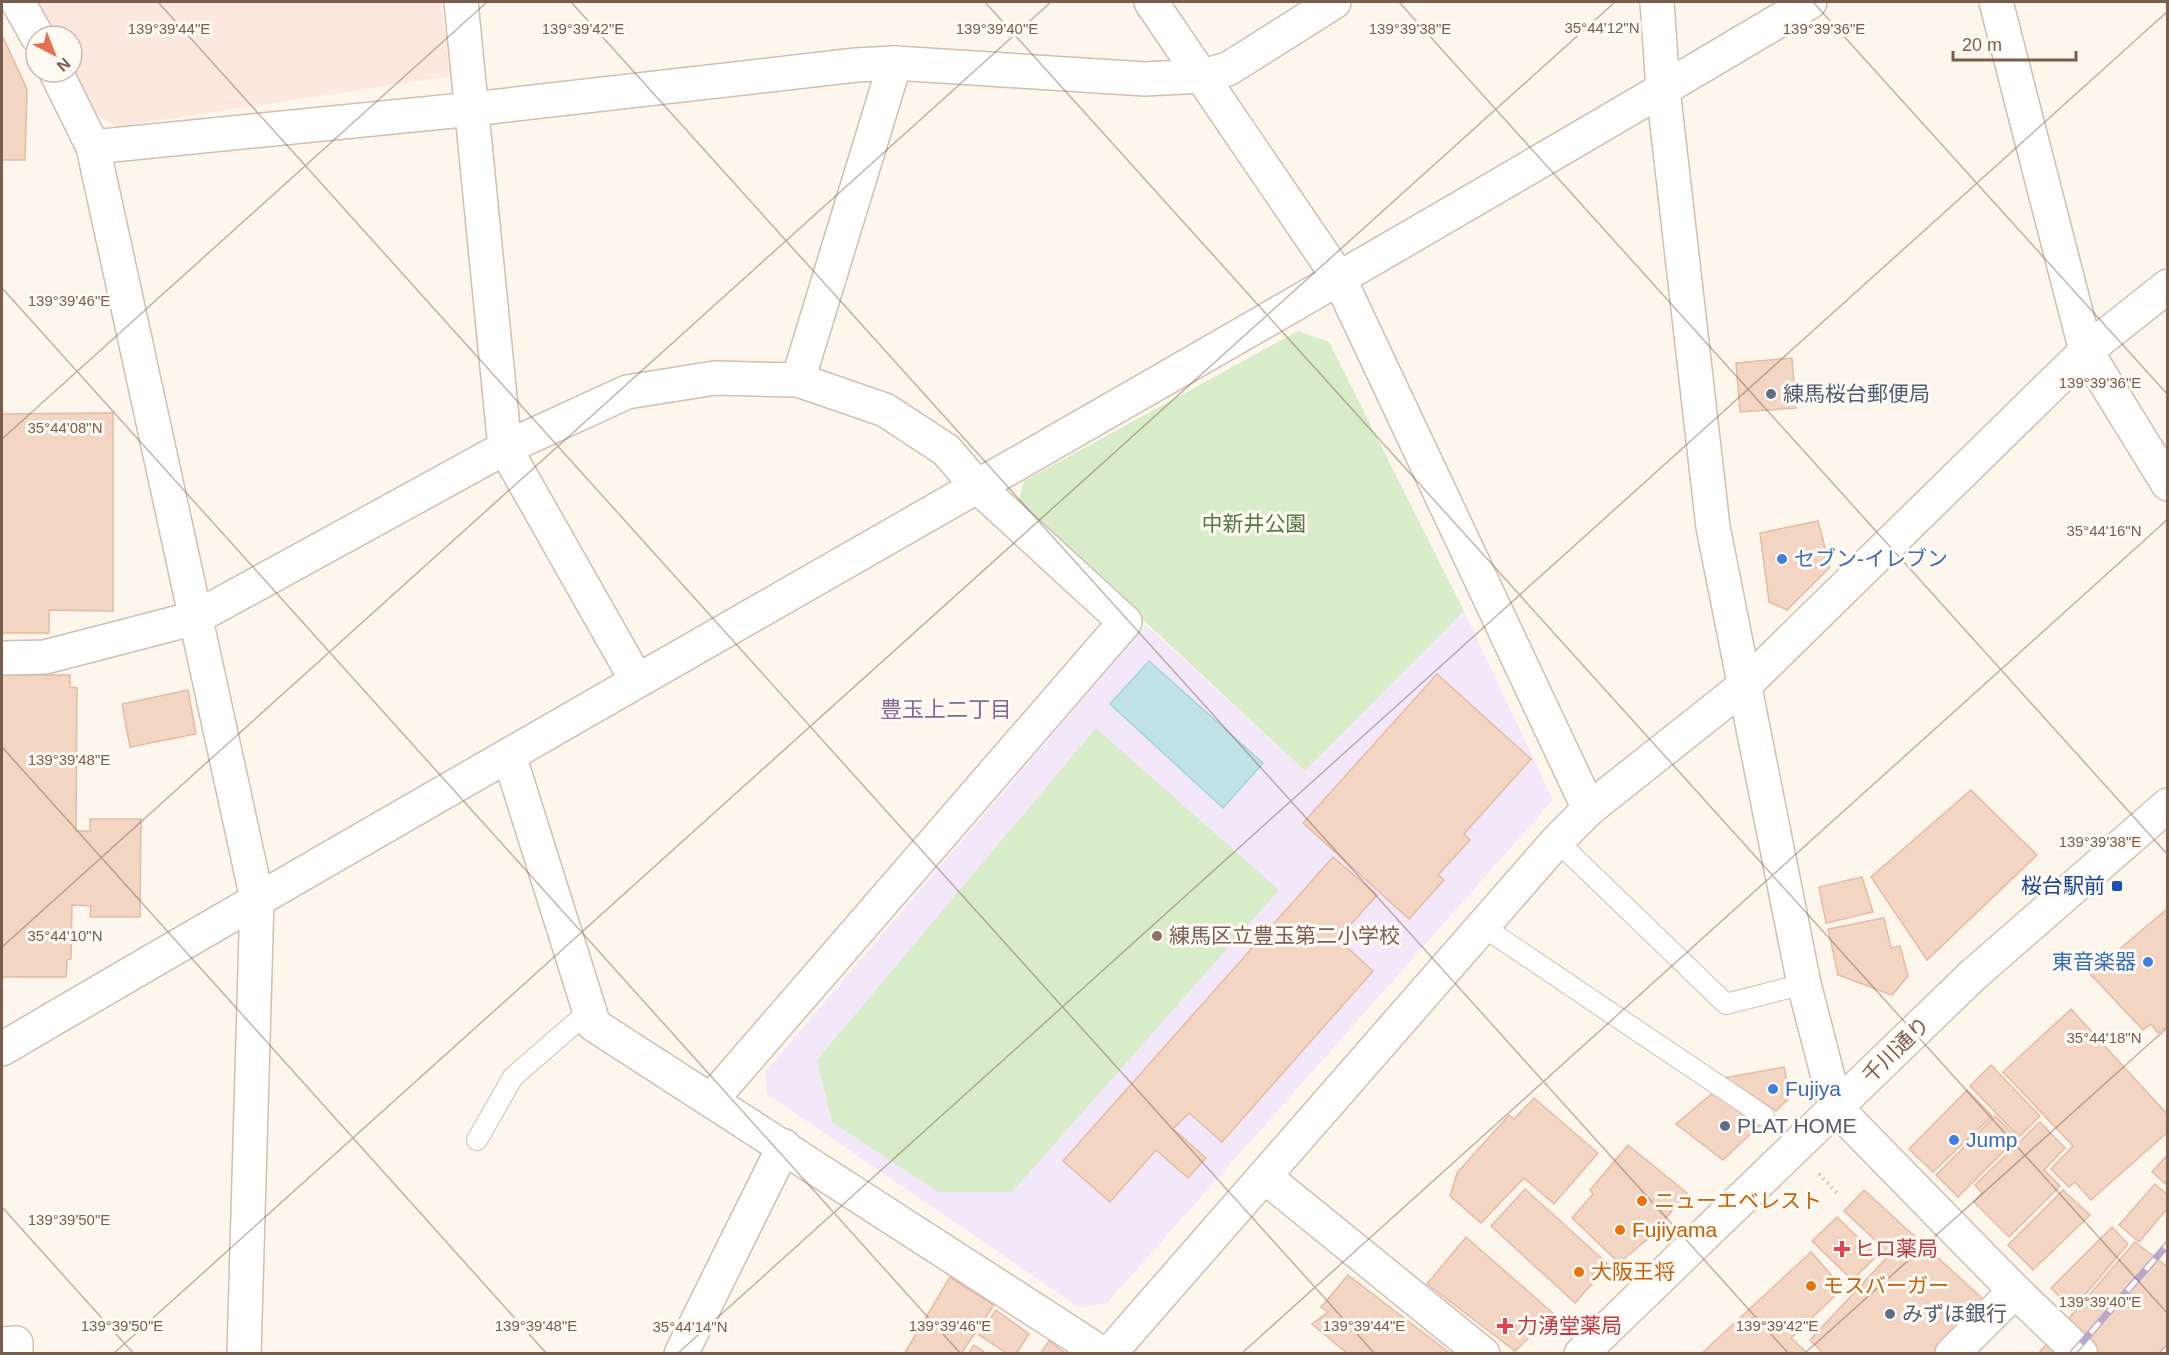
<svg xmlns="http://www.w3.org/2000/svg" width="2169" height="1355" viewBox="0 0 2169 1355" font-family="Helvetica,'Noto Sans JP',sans-serif">
<style>
.commercial{fill:#fde8e0}
.education{fill:#f3e8fa}
.green{fill:#d8ecc9}
.water{fill:#bfe3e8;stroke:#a5d3da;stroke-width:1.5}
.building{fill:#f3d5c3;stroke:#e6bba3;stroke-width:1.5}
.lines{fill:none;stroke-linecap:round;stroke-linejoin:round}
.service-casing{stroke:#d1beb0;stroke-width:22}
.minor-casing{stroke:#d1beb0;stroke-width:36}
.tertiary-casing{stroke:#d1beb0;stroke-width:36}
.secondary-casing{stroke:#d6c0b0;stroke-width:36}
.path{stroke:#d9b8a5;stroke-width:4;stroke-dasharray:1.5 4.5;stroke-linecap:butt}
.service{stroke:#fff;stroke-width:20}
.minor{stroke:#fff;stroke-width:33}
.tertiary{stroke:#fff;stroke-width:33}
.secondary{stroke:#fff;stroke-width:33}
.rail-casing{stroke:#b9a8c9;stroke-width:7}
.rail{stroke:#fffaf3;stroke-width:4.5;stroke-dasharray:14;stroke-linecap:butt}
.ticks{fill:none;stroke:#7a5c4d;stroke-width:1.5;stroke-opacity:0.45}
.service-dot{fill:#5c6f8a;stroke:#fffaf3;stroke-width:2}
.shop-dot{fill:#3f7fe0;stroke:#fffaf3;stroke-width:2}
.transit-dot{fill:#1a4fb4;stroke:#fffaf3;stroke-width:2}
.education-dot{fill:#8d6e63;stroke:#fffaf3;stroke-width:2}
.food-dot{fill:#e8710a;stroke:#fffaf3;stroke-width:2}
.health-dot{fill:#e0444e;stroke:#fffaf3;stroke-width:2}
.labels{text-anchor:middle;stroke-width:6;stroke-linejoin:round;paint-order:stroke}
.service-label{font-size:21px;fill:#4e5e75;stroke:#fffaf3;text-anchor:start}
.park-label{font-size:21px;fill:#537a41;stroke:#fffaf3}
.shop-label{font-size:21px;fill:#366cbe;stroke:#fffaf3;text-anchor:start}
.transit-label{font-size:21px;fill:#164399;stroke:#fffaf3;text-anchor:end}
.education-label{font-size:21px;fill:#785e54;stroke:#fffaf3;text-anchor:start}
.street-label{font-size:21px;fill:#7a5c4d;stroke:#fffaf3}
.food-label{font-size:21px;fill:#c56008;stroke:#fffaf3;text-anchor:start}
.health-label{font-size:21px;fill:#be3a42;stroke:#fffaf3;text-anchor:start}
.neighbourhood-label{font-size:22px;fill:#846695;stroke:#fffaf3}
.ticks-label{font-size:15px;text-anchor:middle;fill:#7a5c4d;stroke:#fffaf3;stroke-width:6;stroke-linejoin:round;paint-order:stroke}
</style>
<rect width="100%" height="100%" fill="#fdf6ec"/>
<polygon class="commercial" points="36,2 441,2 450,76 116,127 93,112 72,71 72,36 54,36"/>
<polygon class="education" points="1464,611 1553,800 1107,1303 1080,1308 767,1094 765,1072 1146,625 1305,771"/>
<g class="green">
<polygon points="1298,331 1329,342 1464,611 1305,771 1018,503 1024,481"/>
<polygon points="1096,728 1279,890 1012,1192 938,1192 832,1122 817,1060"/>
</g>
<polygon class="water" points="1149,661 1263,763 1223,808 1110,704"/>
<g class="building">
<polygon points="2,35 27,89 25,160 2,160"/>
<polygon points="1792,358 1796,408 1740,412 1736,363"/>
<polygon points="113,413 113,611 49,610 49,633 2,633 2,414"/>
<polygon points="1818,521 1830,567 1787,610 1769,602 1760,533"/>
<polygon points="1437,674 1531,759 1464,834 1470,840 1438,875 1444,880 1409,919 1303,823"/>
<polygon points="2,675 70,675 70,687 77,688 76,831 90,831 90,819 141,819 140,917 90,917 91,906 72,905 71,959 67,960 66,977 2,977"/>
<polygon points="188,690 196,734 130,747 122,704"/>
<polygon points="1971,790 2037,855 1927,960 1871,877"/>
<polygon points="1333,857 1377,895 1338,939 1373,971 1222,1142 1189,1113 1173,1129 1206,1158 1188,1178 1156,1150 1110,1202 1063,1161"/>
<polygon points="1862,877 1873,912 1826,923 1819,887"/>
<polygon points="2168,908 2168,1025 2158,1033 2151,1024 2143,1030 2090,974"/>
<polygon points="1884,918 1891,948 1900,946 1908,976 1892,995 1838,975 1828,929"/>
<polygon points="2071,1009 2168,1115 2168,1132 2091,1200 2075,1182 2069,1187 2051,1169 2073,1146 2003,1072"/>
<polygon points="1991,1065 2040,1116 2019,1137 1970,1086"/>
<polygon points="1784,1067 1790,1097 1776,1111 1724,1078"/>
<polygon points="1967,1090 1992,1116 1933,1172 1909,1149"/>
<polygon points="1714,1092 1761,1124 1723,1160 1676,1124"/>
<polygon points="1534,1098 1598,1153 1554,1204 1524,1178 1481,1223 1450,1196 1457,1173 1509,1115 1514,1119"/>
<polygon points="1995,1116 2017,1138 1958,1197 1936,1175"/>
<polygon points="2040,1122 2065,1148 2044,1170 2060,1186 2009,1237 1974,1202 1982,1193 1975,1185"/>
<polygon points="1628,1145 1687,1193 1649,1238 1619,1263 1572,1218 1593,1194 1590,1190"/>
<polygon points="2168,1154 2168,1186 2152,1172"/>
<polygon points="2155,1184 2168,1195 2168,1208 2139,1242 2119,1225"/>
<polygon points="1525,1189 1609,1265 1575,1303 1491,1226"/>
<polygon points="1864,1190 1982,1298 1982,1311 1939,1354 1824,1354 1810,1340 1890,1254 1844,1211"/>
<polygon points="2063,1190 2090,1215 2033,1270 2008,1245"/>
<polygon points="1837,1217 1877,1256 1852,1280 1812,1241"/>
<polygon points="2112,1227 2128,1244 2072,1310 2051,1288"/>
<polygon points="1466,1237 1554,1314 1515,1351 1427,1284"/>
<polygon points="2135,1242 2168,1267 2168,1354 2038,1354"/>
<polygon points="1811,1252 1843,1288 1791,1338 1808,1354 1701,1354"/>
<polygon points="1348,1275 1451,1354 1348,1354 1312,1324 1328,1312 1321,1307"/>
<polygon points="950,1277 994,1305 961,1354 904,1354"/>
<polygon points="996,1310 1029,1334 1016,1354 1008,1354 979,1335"/>
<polygon points="1049,1341 1066,1354 1040,1354"/>
<polygon points="974,1345 987,1354 968,1354"/>
</g>
<g class="lines">
<defs>
<g id="service">
<polyline points="1557,841 1726,1004 1804,984"/>
<polyline points="1482,926 1764,1116"/>
<polyline points="477,1140 513,1077 588,1012"/>
</g>
<g id="minor">
<polyline points="18,2 37,36"/>
<polyline points="461,2 505,448 636,679"/>
<polyline points="1151,2 1339,278 1589,809"/>
<polyline points="1996,2 2086,351 2168,484"/>
<polyline points="56,72 93,147 257,899 244,1354"/>
<polyline points="93,147 473,109 856,65 895,63 1145,79 1203,76 1228,69 1334,2"/>
<polyline points="798,380 895,63"/>
<polyline points="2,658 45,657 195,618 505,448 627,392 715,378 798,380 885,410 946,450 977,486 1125,622 712,1099"/>
<polyline points="1744,686 2086,351 2168,286"/>
<polyline points="509,755 594,1025 1103,1354"/>
<polyline points="1264,1176 1483,1354"/>
<polyline points="2,1344 16,1343 16,1354"/>
<polyline points="681,1354 784,1146"/>
<polyline points="1952,1354 2015,1291"/>
</g>
<g id="tertiary">
<polyline points="1657,2 1663,89 1713,527 1804,984 1836,1108 2015,1291 2081,1354"/>
<path d="M2,1049C602,696 1211,359 1810,2"/>
<polyline points="1109,1354 1557,841 1589,809 1744,686"/>
</g>
<polyline id="secondary" points="1581,1354 1973,975 2168,805"/>
</defs>
<use href="#service" class="service-casing"/>
<use href="#minor" class="minor-casing"/>
<use href="#tertiary" class="tertiary-casing"/>
<use href="#secondary" class="secondary-casing"/>
<polyline class="path" points="1819,1174 1837,1193"/>
<use href="#service" class="service"/>
<use href="#minor" class="minor"/>
<use href="#tertiary" class="tertiary"/>
<use href="#secondary" class="secondary"/>
<defs>
<g id="rail">
<polyline points="2072,1354 2168,1244"/>
<polyline points="2162,1354 2168,1348"/>
</g>
</defs>
<use href="#rail" class="rail-casing"/>
<use href="#rail" class="rail"/>
</g>
<path class="ticks" d="M158,2L1375,1354M571,2L1789,1354M985,2L2168,1314M1399,2L2168,855M1813,2L2168,395M2,288L961,1354M2,439L487,2M2,747L547,1354M2,947L1051,2M2,1207L134,1354M113,1354L1615,2M677,1354L2168,11M1241,1354L2168,519M1804,1354L2168,1027"/>
<g class="service-dot">
<circle cx="1771" cy="394" r="6"/>
<circle cx="1725" cy="1126" r="6"/>
<circle cx="1890" cy="1314" r="6"/>
</g>
<g class="shop-dot">
<circle cx="1782" cy="559" r="6"/>
<circle cx="2148" cy="962" r="6"/>
<circle cx="1773" cy="1089" r="6"/>
<circle cx="1954" cy="1140" r="6"/>
</g>
<rect class="transit-dot" x="2111" y="880" width="12" height="12" rx="3"/>
<circle class="education-dot" cx="1157" cy="936" r="6"/>
<g class="food-dot">
<circle cx="1642" cy="1201" r="6"/>
<circle cx="1620" cy="1230" r="6"/>
<circle cx="1579" cy="1272" r="6"/>
<circle cx="1811" cy="1286" r="6"/>
</g>
<g class="health-dot">
<path d="M1839 1240h6v6h6v6h-6v6h-6v-6h-6v-6h6z"/>
<path d="M1502 1317h6v6h6v6h-6v6h-6v-6h-6v-6h6z"/>
</g>
<g class="labels">
<g class="service-label">
<text x="1783" y="401">練馬桜台郵便局</text>
<text x="1737" y="1133">PLAT HOME</text>
<text x="1902" y="1321">みずほ銀行</text>
</g>
<g class="park-label">
<text x="1254" y="531">中新井公園</text>
</g>
<g class="shop-label">
<text x="1794" y="566">セブン-イレブン</text>
<text x="2136" y="969" text-anchor="end">東音楽器</text>
<text x="1785" y="1096">Fujiya</text>
<text x="1966" y="1147">Jump</text>
</g>
<g class="transit-label">
<text x="2105" y="893">桜台駅前</text>
</g>
<g class="education-label">
<text x="1169" y="943">練馬区立豊玉第二小学校</text>
</g>
<g class="street-label">
<text transform="translate(1896 1050) rotate(-44)" y="7">千川通り</text>
</g>
<g class="food-label">
<text x="1654" y="1208">ニューエベレスト</text>
<text x="1632" y="1237">Fujiyama</text>
<text x="1591" y="1279">大阪王将</text>
<text x="1823" y="1293">モスバーガー</text>
</g>
<g class="health-label">
<text x="1854" y="1256">ヒロ薬局</text>
<text x="1517" y="1333">力湧堂薬局</text>
</g>
<g class="neighbourhood-label">
<text x="946" y="717">豊玉上二丁目</text>
</g>
</g>
<g class="ticks-label">
<text x="1602" y="33">35°44'12"N</text>
<text x="169" y="34">139°39'44"E</text>
<text x="583" y="34">139°39'42"E</text>
<text x="997" y="34">139°39'40"E</text>
<text x="1410" y="34">139°39'38"E</text>
<text x="1824" y="34">139°39'36"E</text>
<text x="69" y="306">139°39'46"E</text>
<text x="2100" y="388">139°39'36"E</text>
<text x="65" y="433">35°44'08"N</text>
<text x="2104" y="536">35°44'16"N</text>
<text x="69" y="765">139°39'48"E</text>
<text x="2100" y="847">139°39'38"E</text>
<text x="65" y="941">35°44'10"N</text>
<text x="2104" y="1043">35°44'18"N</text>
<text x="69" y="1225">139°39'50"E</text>
<text x="2100" y="1307">139°39'40"E</text>
<text x="122" y="1331">139°39'50"E</text>
<text x="536" y="1331">139°39'48"E</text>
<text x="950" y="1331">139°39'46"E</text>
<text x="1364" y="1331">139°39'44"E</text>
<text x="1777" y="1331">139°39'42"E</text>
<text x="690" y="1332">35°44'14"N</text>
</g>
<rect width="2169" height="1355" fill="none" stroke="#7a5c4d" stroke-width="6"/>
<g transform="translate(54 54) rotate(138)"><circle r="28" fill="#fffaf3" stroke="#cabbb1" stroke-width="1.5"/>
<path d="M0-4.5L10 22L0 15L-10 22Z" fill="#e76f51"/>
<text y="-9" font-size="16" font-weight="bold" text-anchor="middle" fill="#7a5c4d">N</text>
</g>
<path d="M1953 51v9h123v-9" fill="none" stroke="#7a5c4d" stroke-width="3"/>
<text x="1962" y="51" font-size="18" fill="#7a5c4d" stroke="#fffaf3" stroke-width="4.5" paint-order="stroke">20 m</text>
</svg>
